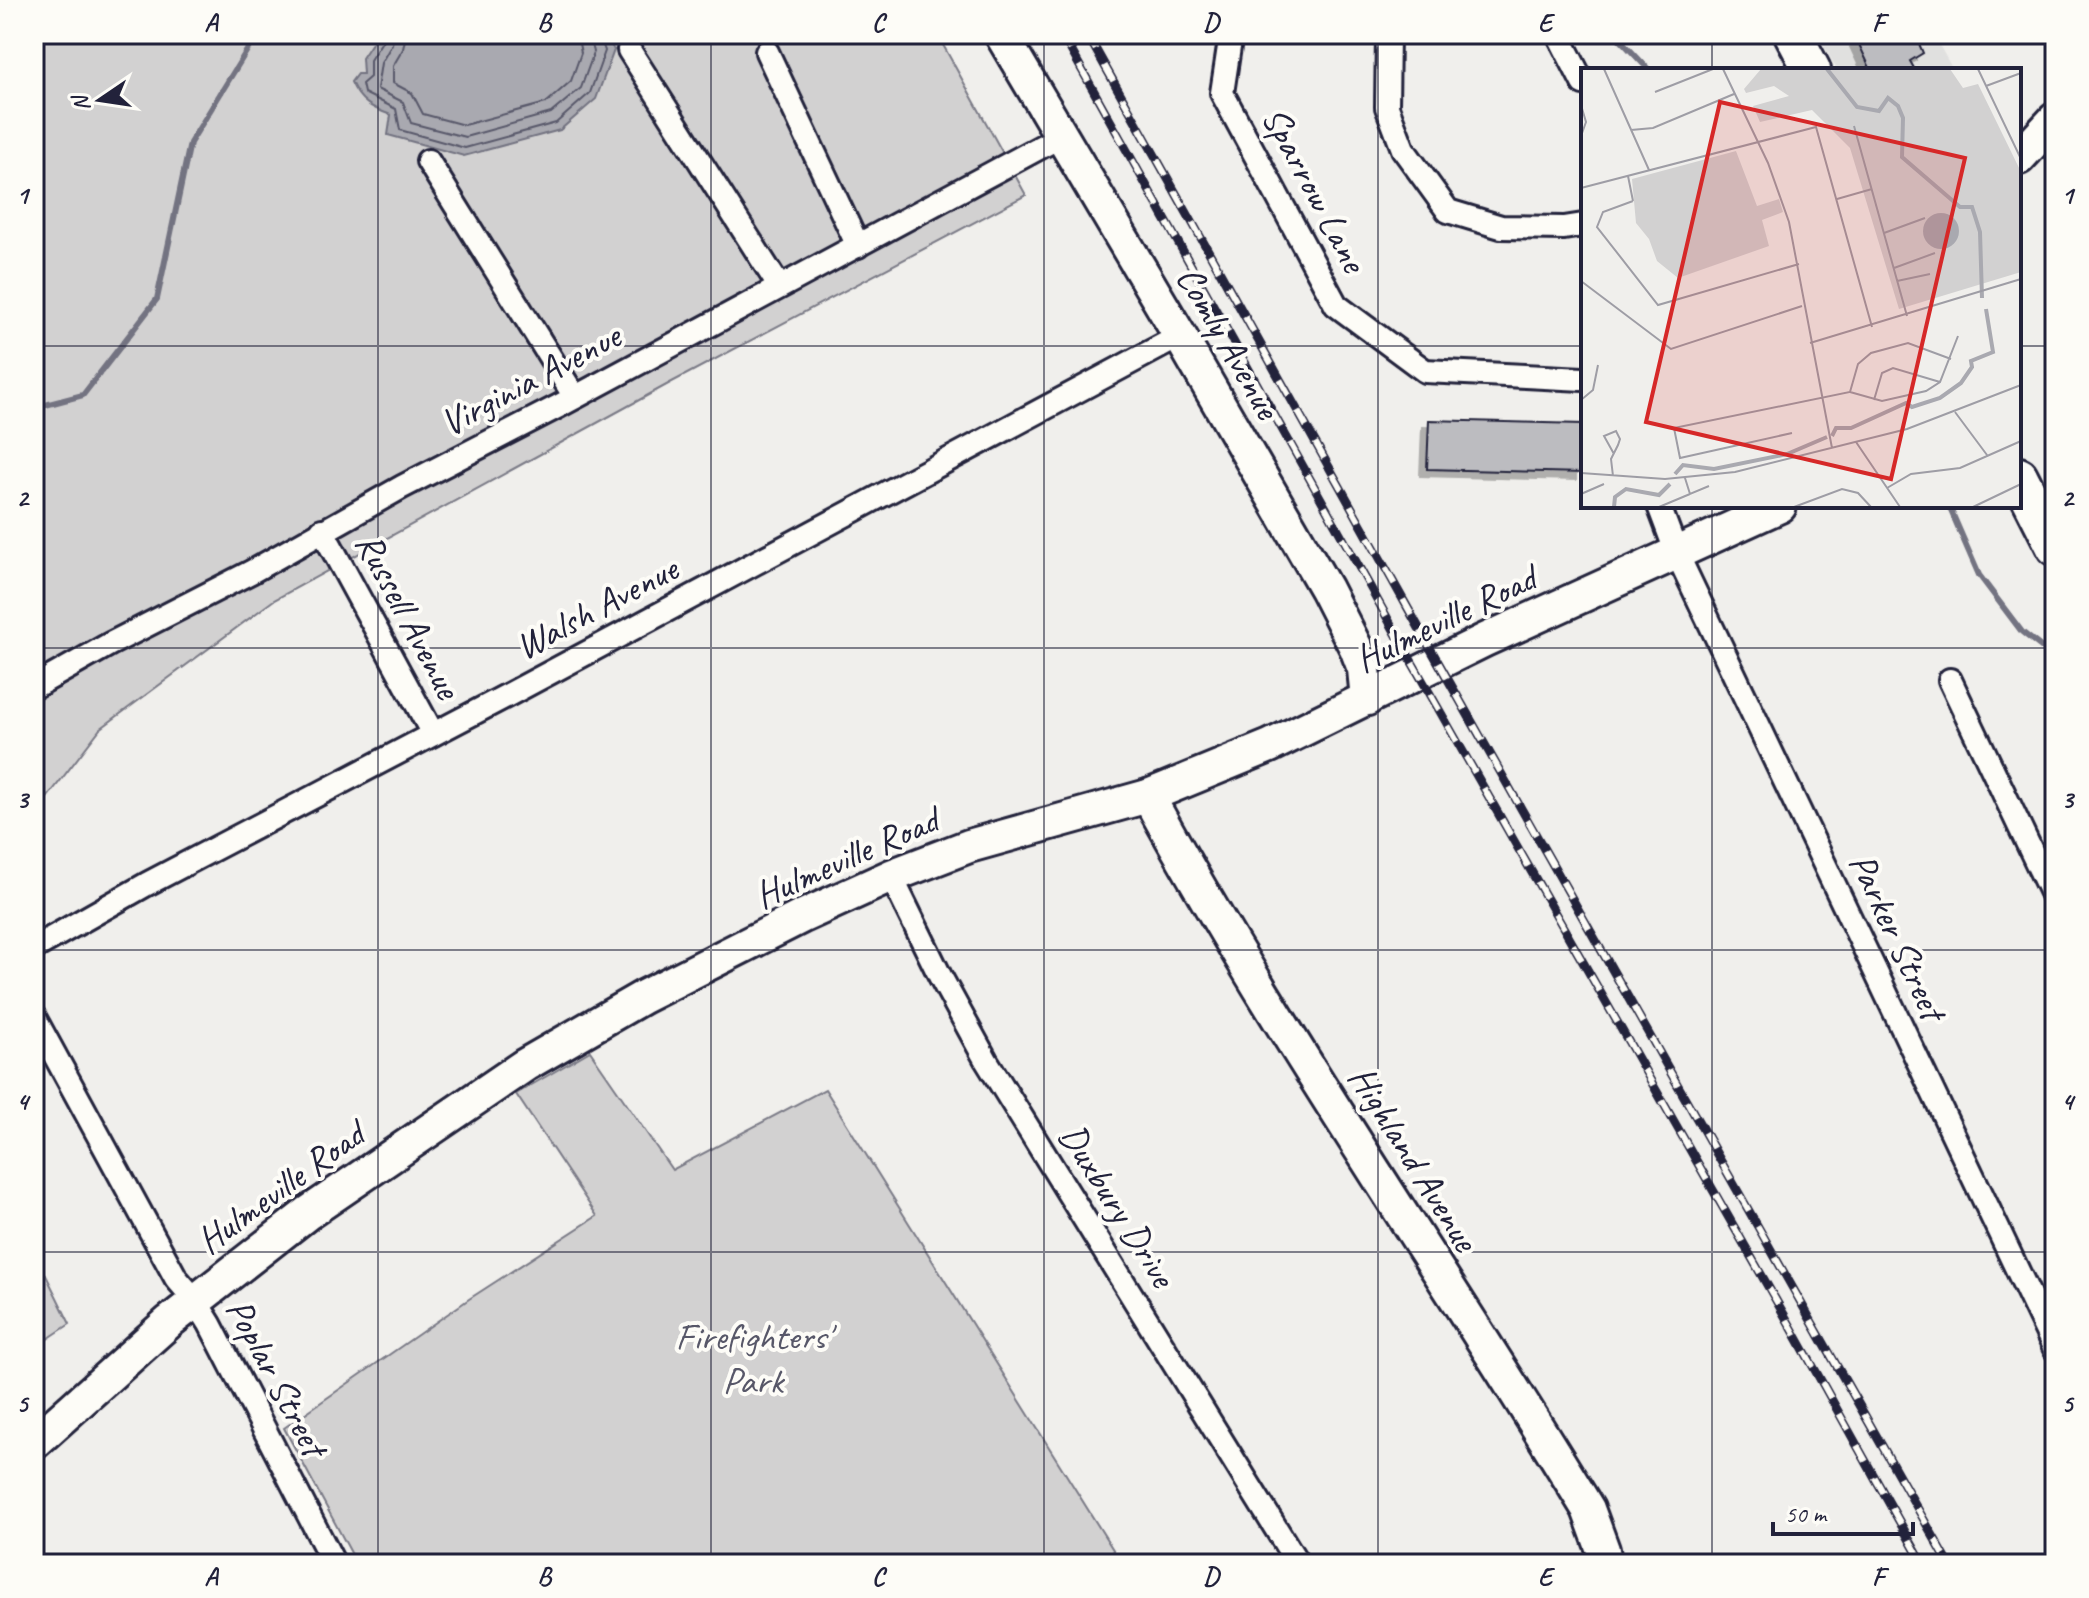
<svg xmlns="http://www.w3.org/2000/svg" width="2089" height="1598" viewBox="0 0 2089 1598" font-family="Caveat,sans-serif">
<style>
.built{fill:#e0e0df}
.green{fill:#d2d1d1;stroke:#7a7a86;stroke-width:2}
.water{fill:#a9a9b0;stroke:#737381;stroke-width:2}
.lines{fill:none;stroke-linecap:round;stroke-linejoin:round}
.shore{stroke:#58586a;stroke-width:2}
.stream{stroke:#737381;stroke-width:6}
.building{fill:#bcbcc0;stroke:#22223b;stroke-width:2;filter:url(#shadow)}
.street-casing{stroke:#22223b;stroke-width:28}
.secondary-casing{stroke:#22223b;stroke-width:38}
.primary-casing{stroke:#22223b;stroke-width:42}
.street{stroke:#fdfcf7;stroke-width:22}
.secondary{stroke:#fdfcf7;stroke-width:32}
.primary{stroke:#fdfcf7;stroke-width:36}
.rail-casing{stroke:#22223b;stroke-width:9}
.rail{stroke:#fdfcf7;stroke-width:6;stroke-dasharray:18;stroke-linecap:butt}
.grid{fill:none;stroke:#22223b;stroke-width:2;stroke-opacity:0.55}
.labels{text-anchor:middle;stroke-width:8;stroke-linejoin:round;paint-order:stroke}
.street-label{font-size:38px;fill:#22223b;stroke:#fdfcf7}
.park-label{font-size:38px;fill:#575768;stroke:#fdfcf7}
.inset-river{fill:none;stroke:#a9a9b0;stroke-width:4}
.inset-road{fill:none;stroke:#9e9da5;stroke-width:2}
.view{fill:#d62828;fill-opacity:0.15;stroke:#d62828;stroke-width:4}
.inset-edge{fill:none;stroke:#22223b;stroke-width:4}
.neatline{fill:none;stroke:#22223b;stroke-width:3}
.grid-label{font-size:26px;text-anchor:middle;font-weight:bold;fill:#22223b}
</style>
<defs>
<filter id="shadow"><feDropShadow dx="-7" dy="7" stdDeviation="0" flood-color="#0004"/></filter>
</defs>
<rect width="100%" height="100%" fill="#f0efec"/>
<filter id="ink" filterUnits="userSpaceOnUse"><feTurbulence type="fractalNoise" baseFrequency=".0125" numOctaves="2"/><feDisplacementMap in="SourceGraphic" scale="16" xChannelSelector="R" yChannelSelector="G"/><feConvolveMatrix kernelMatrix="1 2 1 2 8 2 1 2 1" color-interpolation-filters="sRGB"/></filter>
<g filter="url(#ink)">
<polygon class="built" points="1818,34 1933,34 1953,70 1837,70"/>
<g class="green">
<polygon points="34,34 937,34 1026,195 672,382 274,600 100,729 34,815"/>
<polygon points="590,1051 672,1170 825,1089 1122,1564 357,1564 284,1428 469,1299 597,1216 516,1094"/>
<polygon points="34,1251 70,1324 34,1348"/>
</g>
<path class="water" d="M378,34H605L614,50L596,99L560,130L464,156L388,135L391,115C371,108 360,102 351,82L357,74H363L362,58Z"/>
<g class="lines">
<g class="shore">
<polyline points="384,34 383,40 370,60 370,77 362,84 364,93 396,109 400,130 465,148 556,123 590,93 605,51 599,34"/>
<polyline points="394,34 392,44 381,63 377,89 403,102 411,123 465,137 551,113 581,88 594,52 589,34"/>
<polyline points="406,34 403,49 393,66 393,83 412,93 423,114 464,125 546,103 571,81 581,53 577,34"/>
</g>
<g class="stream">
<polyline points="1615,34 1649,70"/>
<polyline points="34,408 83,395 157,299 190,143 257,34"/>
<polyline points="1949,506 1979,575 2022,632 2055,658"/>
</g>
</g>
<g class="building">
<polygon points="1867,34 1915,34 1923,53 1910,61 1915,70 1871,70 1857,40"/>
<polygon points="1429,420 1583,424 1583,473 1427,469"/>
</g>
<g class="lines">
<defs>
<g id="street">
<polyline points="1231,34 1222,93 1336,305 1425,371 1583,379"/>
<polyline points="1388,34 1387,107 1403,149 1448,211 1501,227 1564,228 1583,225"/>
<polyline points="1558,34 1583,83"/>
<polyline points="629,50 779,286"/>
<polyline points="767,52 858,246"/>
<polyline points="428,161 575,397"/>
<polyline points="1659,506 1677,554 2055,1349"/>
<polyline points="322,530 433,734"/>
<polyline points="1950,680 2055,901"/>
<polyline points="34,687 110,644 251,572 402,487 559,406 1061,136"/>
<polyline points="891,876 940,976 986,1060 1298,1564"/>
<polyline points="34,948 147,884 510,694 1180,336"/>
<polyline points="34,1017 176,1278 195,1300 210,1324 334,1564"/>
</g>
<g id="secondary">
<polyline points="1001,34 1180,336 1326,589 1356,648 1364,669 1367,699"/>
<polyline points="2019,158 2055,119"/>
<path d="M1148,796C1282,1041 1443,1270 1588,1509L1603,1550L1605,1564"/>
<polyline points="34,1443 170,1321 308,1213 525,1065 643,997 801,917 891,876 969,846 1148,796 1270,746 1485,640 1780,506"/>
</g>
<g id="primary">
<polyline points="1793,34 1812,70"/>
<polyline points="2019,476 2055,547"/>
</g>
</defs>
<use href="#street" class="street-casing"/>
<use href="#secondary" class="secondary-casing"/>
<use href="#primary" class="primary-casing"/>
<use href="#street" class="street"/>
<use href="#secondary" class="secondary"/>
<use href="#primary" class="primary"/>
<defs>
<g id="rail">
<polyline points="1062,34 1413,664 1790,1325 1923,1564"/>
<polyline points="1087,34 1433,653 1949,1564"/>
</g>
</defs>
<use href="#rail" class="rail-casing"/>
<use href="#rail" class="rail"/>
</g>
</g>
<path class="grid" d="M378,34V1564M711,34V1564M1044,34V1564M1378,34V1564M1712,34V70M34,346H1583M2019,346H2055M1712,506V1564M34,648H2055M34,950H2055M34,1252H2055"/>
<g class="labels">
<g class="street-label">
<text transform="translate(1315 189) rotate(62)" y="13">Sparrow Lane</text>
<text transform="translate(1229 342) rotate(60)" y="13">Comly Avenue</text>
<text transform="translate(530 379) rotate(-28)" y="13">Virginia Avenue</text>
<text transform="translate(596 607) rotate(-28)" y="13">Walsh Avenue</text>
<text transform="translate(409 615) rotate(62)" y="13">Russell Avenue</text>
<text transform="translate(1445 618) rotate(-26)" y="13">Hulmeville Road</text>
<text transform="translate(846 857) rotate(-24)" y="13">Hulmeville Road</text>
<text transform="translate(1898 936) rotate(65)" y="13">Parker Street</text>
<text transform="translate(1414 1158) rotate(58)" y="13">Highland Avenue</text>
<text transform="translate(280 1187) rotate(-36)" y="13">Hulmeville Road</text>
<text transform="translate(1118 1205) rotate(58)" y="13">Duxbury Drive</text>
<text transform="translate(277 1377) rotate(62)" y="13">Poplar Street</text>
</g>
<g class="park-label">
<text x="753" y="1349">Firefighters'<tspan x="753" dy="44">Park</tspan></text>
</g>
</g>
<g transform="translate(1581 68)">
<rect width="440" height="440" fill="#f0efec"/>
<path d="M180,1H369L382,20L397,16L440,104V204L318,241L269,80L231,42L179,54L172,38L208,28L193,18L165,25L163,21ZM155,83L176,138L198,131L202,144L181,152L188,178L97,210L76,193L68,171L55,155L51,111Z" fill="#d2d1d1"/>
<path d="M342 163a18 18 0 1 1 36 0a18 18 0 1 1-36 0Z" fill="#a9a9b0"/>
<path class="inset-river" d="M246,1L276,39L298,43L307,30L317,38L322,50L321,89L379,139H391L399,164L401,230M251,368L255,360H270L325,335L331,339L359,330L380,315L391,299L390,293L412,284L405,241M94,406L102,397L133,401L206,386L246,369M33,439L34,429L45,421L78,427L89,416"/>
<path class="inset-road" d="M23,1L68,102M142,1L187,95L208,154L251,380M397,1L440,91M405,18L440,5M74,24L132,1M0,37L5,54L0,68M273,58L326,248M50,62L72,60L153,26M47,108L52,133M0,120L235,59L291,259M256,131L291,121M52,133L22,144L16,159L77,237L218,196M303,165L344,150M313,200L354,185M0,213L90,281L221,238M316,213L349,206M229,275L440,211M269,324L301,333L345,323L359,314L377,268M0,332L12,322L17,297M293,332L301,305L312,300L359,314M374,344L406,387M211,365L99,390L93,360L269,324L277,296L290,285L327,275L370,291M275,374L319,439M0,405L84,411L154,404L326,361L440,317M32,408L30,391L37,377L39,371L35,363L23,368L33,386M104,410L109,426L128,418M306,420L330,406L379,400L440,373M0,426L23,416M78,439L109,426M213,439L261,421L277,425L290,439M392,439L440,416"/>
<path class="view" d="M139,34L384,90L310,411L65,354Z"/>
<rect width="440" height="440" class="inset-edge"/>
</g>
<rect width="2089" height="1598" fill="none" stroke="#fdfcf7" stroke-width="88"/>
<g transform="translate(100 100) rotate(257)" stroke="#fdfcf7" stroke-width="6" paint-order="stroke">
<path d="M0-6L14 30L0 20L-14 30Z" fill="#22223b"/>
<text y="-12" font-size="22" font-weight="bold" text-anchor="middle" fill="#22223b">N</text>
</g>
<path d="M1773 1522v12h140v-12" fill="none" stroke="#22223b" stroke-width="4"/>
<text x="1785" y="1522" font-size="24" fill="#22223b" stroke="#fdfcf7" stroke-width="6" paint-order="stroke">50 m</text>
<rect x="44" y="44" width="2001" height="1510" class="neatline"/>
<g class="grid-label">
<text x="211" y="31">A</text>
<text x="544" y="31">B</text>
<text x="878" y="31">C</text>
<text x="1211" y="31">D</text>
<text x="1545" y="31">E</text>
<text x="1878" y="31">F</text>
<text x="22" y="204">1</text>
<text x="2067" y="204">1</text>
<text x="22" y="506">2</text>
<text x="2067" y="506">2</text>
<text x="22" y="808">3</text>
<text x="2067" y="808">3</text>
<text x="22" y="1110">4</text>
<text x="2067" y="1110">4</text>
<text x="22" y="1412">5</text>
<text x="2067" y="1412">5</text>
<text x="211" y="1585">A</text>
<text x="544" y="1585">B</text>
<text x="878" y="1585">C</text>
<text x="1211" y="1585">D</text>
<text x="1545" y="1585">E</text>
<text x="1878" y="1585">F</text>
</g>
</svg>
